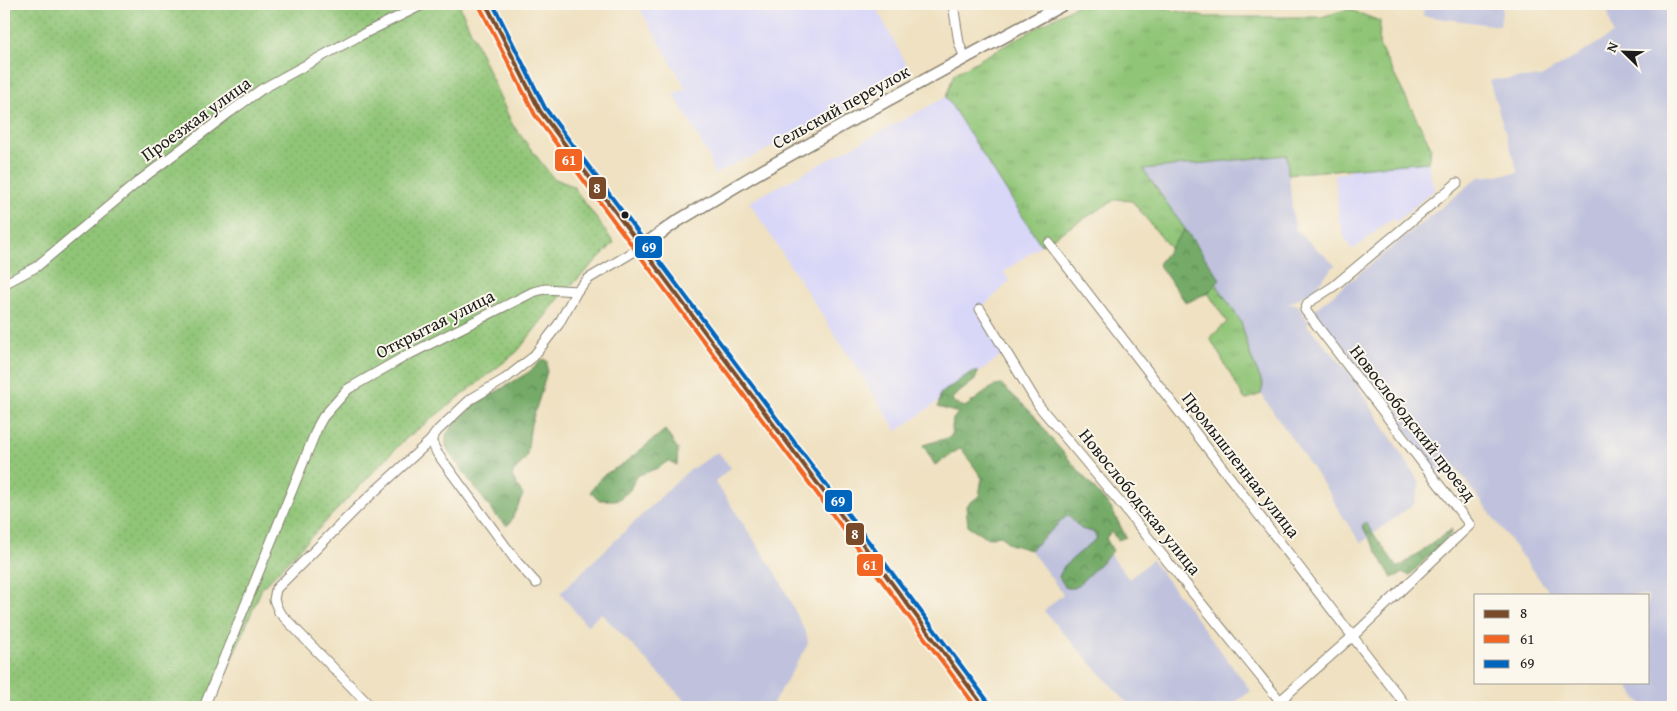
<svg xmlns="http://www.w3.org/2000/svg" width="1677" height="711" viewBox="0 0 1677 711" font-family="'Gentium Book Plus',serif">
<style>
.built{fill:#d9d7f8}
.industrial{fill:#c0c2dd}
.grass{fill:url(#grass-tufts);stroke:#56704a}
.forest{fill:url(#forest-crowns);stroke:#486342}
.garden{fill:url(#garden-dots);stroke:#56704a}
.lines{fill:none;stroke-linecap:round;stroke-linejoin:round}
.minor-casing{stroke:#867e6e;stroke-width:11}
.tertiary-casing{stroke:#867e6e;stroke-width:14}
.primary-casing{stroke:#867e6e;stroke-width:16}
.minor{stroke:#fff;stroke-width:9}
.tertiary{stroke:#fff;stroke-width:11}
.primary{stroke:#fff;stroke-width:14}
.bus-1-casing{stroke:#fbf7ec;stroke-width:8}
.bus-2-casing{stroke:#fbf7ec;stroke-width:8}
.bus-3-casing{stroke:#fbf7ec;stroke-width:8}
.bus-1{stroke:#7a4b2a;stroke-width:4}
.bus-2{stroke:#f26522;stroke-width:4}
.bus-3{stroke:#0065bd;stroke-width:4}
.bus-dot{fill:#1c1c1c;stroke:#fbf7ec;stroke-width:2}
.labels{text-anchor:middle;stroke-width:4;stroke-linejoin:round;paint-order:stroke}
.street-label{font-size:18px;fill:#1c1c1c;stroke:#fbf7ec}
.line-badge{stroke:#fbf7ec;stroke-width:2}
.badge-label{font-size:14px;text-anchor:middle;font-weight:bold;fill:#fff}
</style>
<defs>
<pattern id="grass-tufts" width="24" height="20" patternUnits="userSpaceOnUse" patternTransform="scale(1.25)"><rect width="24" height="20" fill="#90c577"/><path d="M3 7l-1-3M5 7V3M7 7l1-3M15 17l-1-3M17 17v-4M19 17l1-3" fill="none" stroke="#7ca966"/></pattern>
<pattern id="forest-crowns" width="20" height="18" patternUnits="userSpaceOnUse" patternTransform="scale(1.25)"><rect width="20" height="18" fill="#74aa68"/><path d="M2 6a3 3 0 1 1 6 0M12 15a3 3 0 1 1 6 0" fill="none" stroke="#5e8a55"/></pattern>
<pattern id="garden-dots" width="8" height="8" patternUnits="userSpaceOnUse" patternTransform="scale(1.25)"><rect width="8" height="8" fill="#90c577"/><path d="M2 2h.1M6 6h.1" fill="none" stroke="#7ca966" stroke-width="1.8" stroke-linecap="round"/></pattern>
</defs>
<rect width="100%" height="100%" fill="#fbf7ec"/>
<filter id="ink" filterUnits="userSpaceOnUse"><feTurbulence type="fractalNoise" baseFrequency=".02" numOctaves="2"/><feDisplacementMap in="SourceGraphic" scale="10" xChannelSelector="R" yChannelSelector="G"/><feConvolveMatrix kernelMatrix="1 2 1 2 8 2 1 2 1" color-interpolation-filters="sRGB"/></filter>
<filter id="wash" filterUnits="userSpaceOnUse"><feTurbulence type="fractalNoise" baseFrequency=".0096" numOctaves="4" result="noise"/><feDisplacementMap in="SourceGraphic" scale="20" xChannelSelector="R" yChannelSelector="G"/><feGaussianBlur stdDeviation="1.12" result="paint"/><feColorMatrix in="noise" values="0 0 0 0 0 0 0 0 0 0 0 0 0 0 0 0 0 1.4 0 .05"/><feComposite in="paint" operator="in"/></filter>
<g filter="url(#wash)">
<rect width="100%" height="100%" fill="#efe1c1"/>
<g class="built">
<polygon points="637,4 874,4 912,75 749,159 748,157 714,175 709,157 674,94 686,88"/>
<polygon points="946,97 1041,245 1004,272 1010,281 977,312 1004,354 897,431 749,202"/>
<polygon points="1428,162 1434,190 1396,222 1392,218 1353,250 1345,239 1339,220 1335,174 1349,172 1349,168"/>
</g>
<g class="industrial">
<polygon points="1424,4 1503,4 1500,26 1423,16"/>
<polygon points="1608,4 1673,4 1673,698 1662,707 1644,707 1624,682 1648,682 1648,595 1552,595 1532,570 1456,467 1439,475 1314,310 1479,177 1518,173 1489,80 1541,77 1613,34 1607,8"/>
<polygon points="1287,155 1293,217 1296,230 1335,265 1312,291 1288,304 1298,305 1309,323 1307,325 1348,371 1420,483 1414,504 1361,543 1339,511 1330,494 1261,394 1263,385 1251,357 1241,322 1216,284 1220,279 1143,169"/>
<polygon points="718,452 731,468 715,481 779,578 807,636 808,644 771,707 691,707 601,613 587,626 560,593 688,471"/>
<polygon points="1067,499 1129,579 1152,560 1251,691 1229,707 1131,707 1057,626 1044,611 1063,594 1019,535"/>
</g>
<g class="grass">
<polygon points="1079,4 1147,4 1204,17 1321,17 1348,9 1380,21 1379,45 1431,147 1428,162 1288,174 1287,155 1143,169 1185,229 1171,249 1132,201 1116,199 1041,245 946,97 954,74"/>
<polygon points="1216,284 1241,322 1251,357 1263,385 1261,394 1245,400 1210,338 1227,322 1208,293"/>
</g>
<g class="forest">
<polygon points="1185,229 1220,279 1208,293 1186,303 1158,264"/>
<polygon points="543,359 547,361 547,371 541,393 531,424 527,454 526,458 513,473 512,476 523,495 510,523 508,525 506,525 497,517 450,454 446,445 446,435 455,422 473,406 529,372"/>
<polygon points="971,372 978,372 975,380 952,398 954,403 965,407 995,385 1001,384 1033,414 1049,436 1111,508 1126,537 1118,540 1111,532 1106,538 1113,551 1075,588 1066,588 1059,577 1063,567 1097,538 1093,532 1081,529 1068,515 1030,550 1009,544 1000,535 988,538 968,526 966,506 979,496 982,478 961,448 935,465 923,445 951,437 953,419 958,413 938,407 940,394"/>
<polygon points="665,430 678,449 677,465 668,461 658,468 636,476 630,490 618,500 599,500 590,492 602,476 623,464"/>
<polygon points="1365,522 1398,568 1452,529 1451,534 1410,575 1403,573 1392,578 1362,526"/>
</g>
<polygon class="garden" points="4,4 459,4 512,124 553,178 573,186 614,243 561,296 517,352 403,441 262,588 211,707 4,707"/>
</g>
<g filter="url(#ink)">
<g class="lines">
<defs>
<g id="minor">
<polyline points="953,4 959,43 965,58"/>
<polyline points="1049,243 1407,707"/>
<polyline points="4,284 36,267 139,181 230,112 262,89 357,37 424,4"/>
<polyline points="980,309 1039,406 1122,505 1285,707"/>
<polyline points="431,440 437,453 517,562 536,583"/>
<polyline points="204,707 318,426 323,417 348,389 404,357 533,292 545,289 577,291"/>
<polyline points="371,707 279,612 274,600 276,589 361,504 431,440 437,431 471,399 505,379 533,357 558,325 577,291 588,279 640,248"/>
<polyline points="1273,707 1353,636 1470,525 1305,310 1308,303 1334,286 1457,183"/>
</g>
<polyline id="tertiary" points="640,248 676,222 753,176 868,111 1064,4"/>
<polyline id="primary" points="486,4 540,111 561,140 984,707"/>
</defs>
<use href="#minor" class="minor-casing"/>
<use href="#tertiary" class="tertiary-casing"/>
<use href="#primary" class="primary-casing"/>
<use href="#minor" class="minor"/>
<use href="#tertiary" class="tertiary"/>
<use href="#primary" class="primary"/>
<defs>
<polyline id="bus-1" points="486,4 540,111 984,707"/>
<polyline id="bus-2" points="480,7 535,115 976,707"/>
<polyline id="bus-3" points="493,4 545,108 989,703"/>
</defs>
<use href="#bus-1" class="bus-1-casing"/>
<use href="#bus-2" class="bus-2-casing"/>
<use href="#bus-3" class="bus-3-casing"/>
<use href="#bus-1" class="bus-1"/>
<use href="#bus-2" class="bus-2"/>
<use href="#bus-3" class="bus-3"/>
</g>
</g>
<circle class="bus-dot" cx="625" cy="215" r="4.5"/>
<g class="labels">
<g class="street-label">
<text transform="translate(841 107) rotate(-29)" y="6">Сельский переулок</text>
<text transform="translate(196 119) rotate(-36)" y="6">Проезжая улица</text>
<text transform="translate(435 324) rotate(-27)" y="6">Открытая улица</text>
<text transform="translate(1413 423) rotate(52)" y="6">Новослободский проезд</text>
<text transform="translate(1241 465) rotate(52)" y="6">Промышленная улица</text>
<text transform="translate(1140 502) rotate(51)" y="6">Новослободская улица</text>
</g>
</g>
<g class="line-badge">
<rect x="554" y="148" width="29" height="24" rx="5" fill="#f26522"/>
<rect x="588" y="176" width="19" height="24" rx="5" fill="#7a4b2a"/>
<rect x="634" y="235" width="29" height="24" rx="5" fill="#0065bd"/>
<rect x="824" y="489" width="29" height="24" rx="5" fill="#0065bd"/>
<rect x="845" y="522" width="20" height="24" rx="5" fill="#7a4b2a"/>
<rect x="856" y="553" width="28" height="24" rx="5" fill="#f26522"/>
</g>
<g class="badge-label">
<text x="569" y="165">61</text>
<text x="597" y="193">8</text>
<text x="649" y="252">69</text>
<text x="838" y="506">69</text>
<text x="855" y="539">8</text>
<text x="870" y="570">61</text>
</g>
<rect width="1677" height="711" fill="none" stroke="#fbf7ec" stroke-width="20"/>
<rect x="1474" y="594" width="175" height="90" fill="#fbf7ec" stroke="#a29f99"/>
<rect x="1484" y="610" width="25" height="8" fill="#7a4b2a" stroke="#a29f99"/>
<text x="1520" y="618" font-size="15" fill="#1c1c1c">8</text>
<rect x="1484" y="635" width="25" height="8" fill="#f26522" stroke="#a29f99"/>
<text x="1520" y="644" font-size="15" fill="#1c1c1c">61</text>
<rect x="1484" y="660" width="25" height="8" fill="#0065bd" stroke="#a29f99"/>
<text x="1520" y="668" font-size="15" fill="#1c1c1c">69</text>
<g transform="translate(1624 52) rotate(293)" stroke="#fbf7ec" stroke-width="4" paint-order="stroke">
<path d="M0-4L9 19L0 12L-9 19Z" fill="#1c1c1c"/>
<text y="-8" font-size="14" font-weight="bold" text-anchor="middle" fill="#1c1c1c">N</text>
</g>
</svg>
